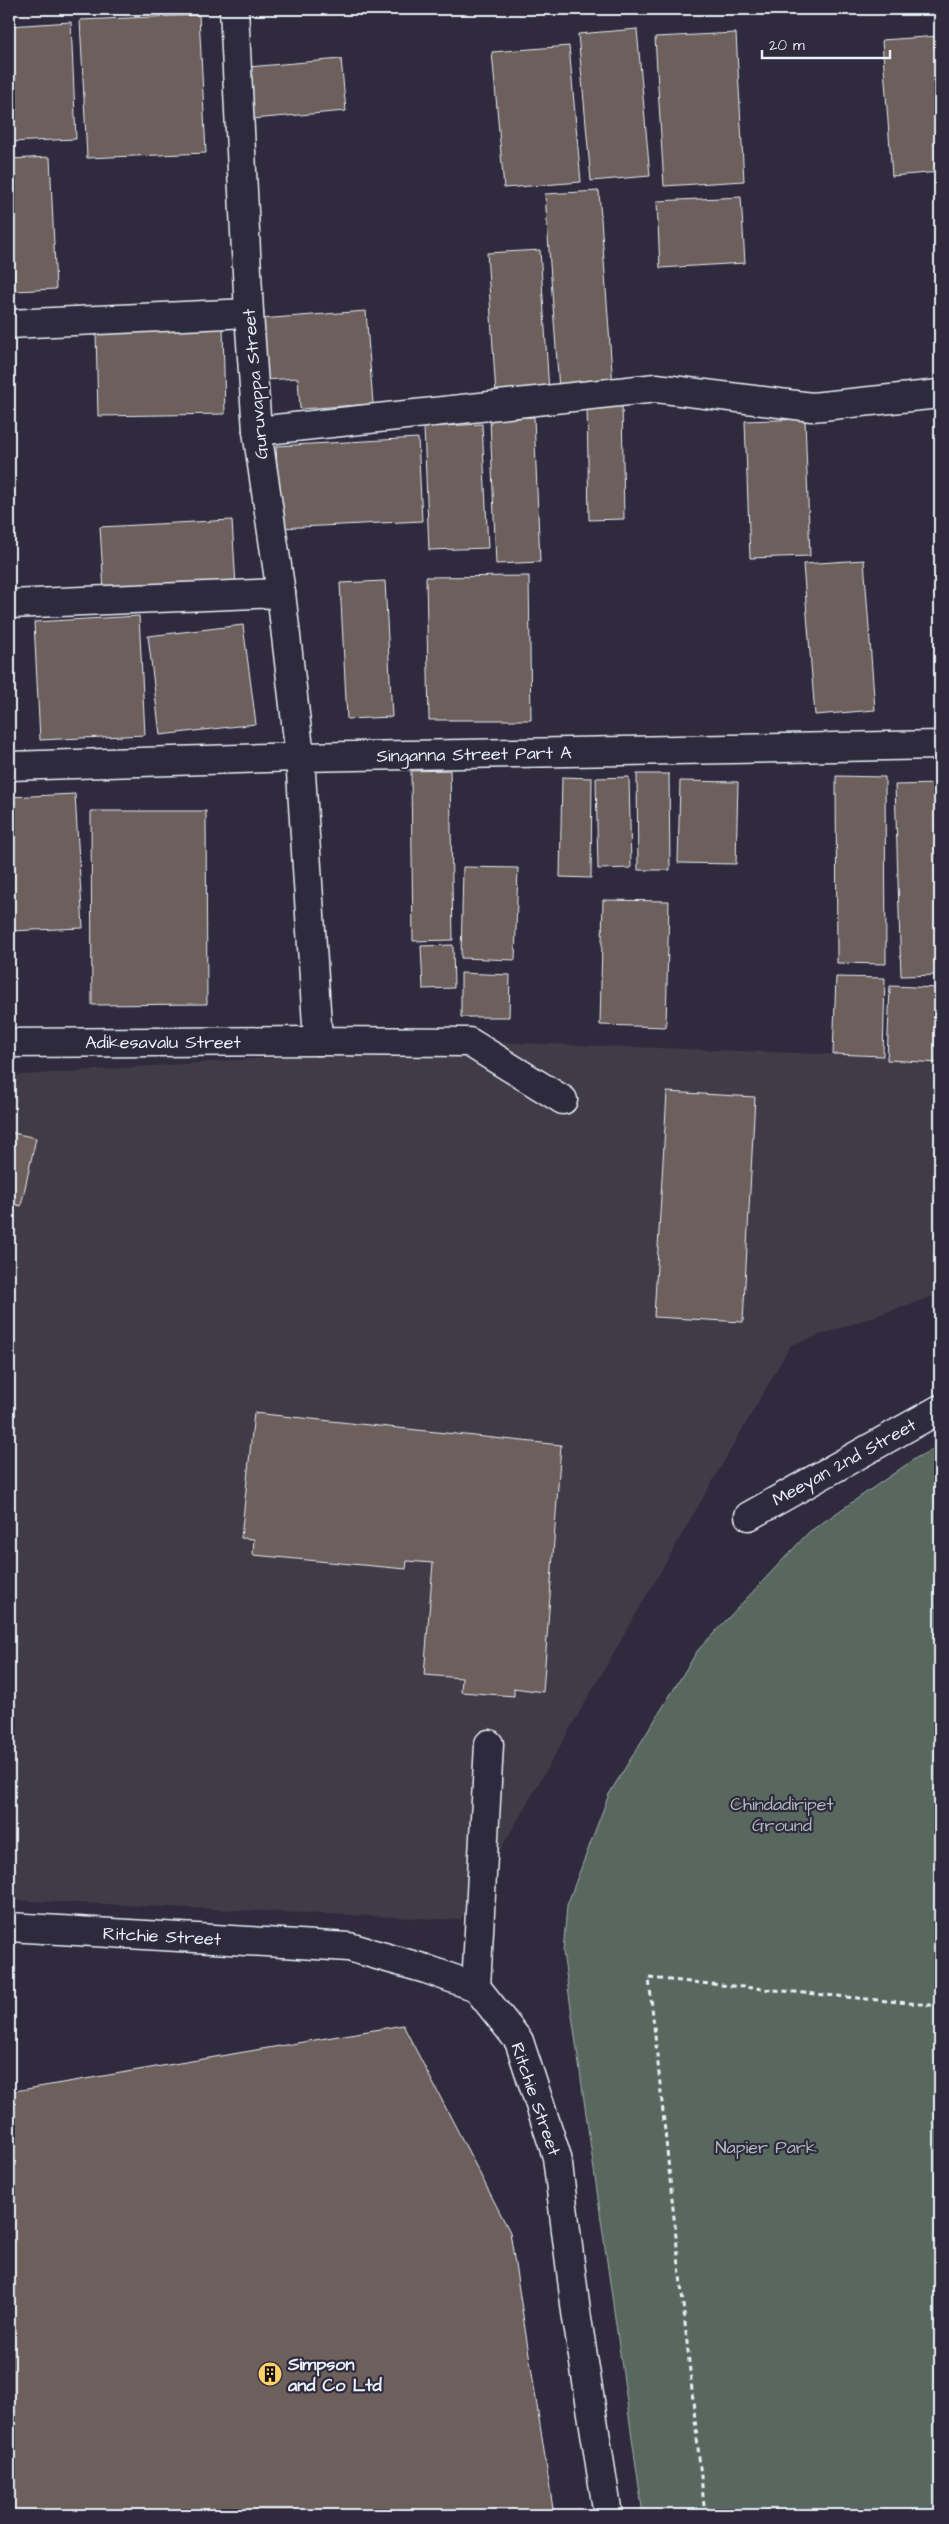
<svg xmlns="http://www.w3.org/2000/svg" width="949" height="2524" viewBox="0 0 949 2524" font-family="'Architects Daughter',sans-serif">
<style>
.built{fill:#413a46}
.green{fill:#59685f;stroke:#a0acac}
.building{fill:#6c5f5b;stroke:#e8f1f8}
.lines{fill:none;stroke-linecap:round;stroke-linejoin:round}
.minor-casing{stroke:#e8f1f8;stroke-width:31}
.path{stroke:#e8f1f8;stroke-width:3;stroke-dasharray:5 4;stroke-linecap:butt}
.minor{stroke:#2f2a3d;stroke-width:28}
.labels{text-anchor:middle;stroke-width:4.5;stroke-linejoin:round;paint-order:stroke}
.street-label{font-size:18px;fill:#e8f1f8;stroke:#2f2a3d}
.park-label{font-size:18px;fill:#afbabb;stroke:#2f2a3d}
.poi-label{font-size:18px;font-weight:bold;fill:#e8f1f8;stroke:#2f2a3d;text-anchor:start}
</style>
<rect width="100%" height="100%" fill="#2f2a3d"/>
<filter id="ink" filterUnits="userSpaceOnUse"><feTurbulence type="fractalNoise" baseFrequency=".02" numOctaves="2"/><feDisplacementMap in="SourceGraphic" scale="10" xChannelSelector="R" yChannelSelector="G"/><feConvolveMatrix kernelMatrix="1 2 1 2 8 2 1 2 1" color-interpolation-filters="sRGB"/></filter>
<g filter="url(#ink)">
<polygon class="built" points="493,1042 940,1058 940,1294 791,1345 460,1920 9,1900 9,1076"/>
<polygon class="green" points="940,1445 940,2515 643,2515 563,1952 567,1905 609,1794 698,1650 809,1532 916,1458"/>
<g class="building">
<polygon points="199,15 206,153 87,158 80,20"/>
<polygon points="71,22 76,139 9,142 9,26"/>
<polygon points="637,29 650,176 591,181 578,34"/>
<polygon points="736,33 744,181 664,186 655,37"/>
<polygon points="940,36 940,172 892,176 882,40"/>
<polygon points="569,46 581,182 504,188 492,52"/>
<polygon points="341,59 346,111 252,119 248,67"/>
<polygon points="50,157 56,289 15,291 9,159"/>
<polygon points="599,191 613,386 559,390 545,194"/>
<polygon points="741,197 745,263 660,268 657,201"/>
<polygon points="540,250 549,392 496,395 487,253"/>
<polygon points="366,311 373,404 300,409 298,378 264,380 260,319"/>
<polygon points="223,327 225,414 98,416 96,330"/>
<polygon points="587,403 622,403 624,519 589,520"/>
<polygon points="534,417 540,562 496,564 490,419"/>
<polygon points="805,419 810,556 750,558 745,421"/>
<polygon points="482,424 488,548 429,550 424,427"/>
<polygon points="418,438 422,521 280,528 276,446"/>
<polygon points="232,520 236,586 104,592 100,527"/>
<polygon points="864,560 875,710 815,715 803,564"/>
<polygon points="529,576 531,720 429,720 426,577"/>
<polygon points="385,581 392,717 347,719 340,583"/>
<polygon points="139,616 145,735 40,740 34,622"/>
<polygon points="243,625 256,724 160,735 148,636"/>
<polygon points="450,770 453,940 413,941 411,771"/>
<polygon points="637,774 669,774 670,870 638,870"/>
<polygon points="836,776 885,777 886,964 837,963"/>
<polygon points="562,777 592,778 591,878 560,877"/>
<polygon points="629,777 631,868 598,869 596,778"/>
<polygon points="680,781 738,782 736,864 678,863"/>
<polygon points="940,784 940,975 901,976 895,785"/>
<polygon points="75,794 83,928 9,931 9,797"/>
<polygon points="91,811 206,811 207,1004 92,1005"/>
<polygon points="463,867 518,868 515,960 461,958"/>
<polygon points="603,900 669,901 666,1027 600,1025"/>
<polygon points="453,945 454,988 423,989 421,946"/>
<polygon points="461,973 510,975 509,1017 461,1017"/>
<polygon points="836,977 885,978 883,1056 833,1054"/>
<polygon points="890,986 940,988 940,1063 887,1060"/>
<polygon points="667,1092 755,1097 743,1322 654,1317"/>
<polygon points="9,1132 36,1138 21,1206 9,1203"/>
<polygon points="254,1413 561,1445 543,1692 514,1688 514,1696 461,1692 462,1678 424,1675 433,1563 407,1561 406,1569 253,1555 254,1539 241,1538"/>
<polygon points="403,2025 510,2232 554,2515 9,2515 9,2092"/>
</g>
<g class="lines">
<defs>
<g id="minor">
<polyline points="234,9 249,313 257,431 281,593 300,757 318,1041 469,1042 563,1100"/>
<polyline points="9,324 249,313"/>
<polyline points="257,431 656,388 812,407 940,394"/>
<polyline points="9,604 281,593"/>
<polyline points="9,766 300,757 940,745"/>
<polyline points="9,1043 318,1041"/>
<polyline points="749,1516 940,1409"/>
<polyline points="9,1927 349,1947 426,1969 476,1987 519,2041 557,2157 576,2312 608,2515"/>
<polyline points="476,1987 489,1744"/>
</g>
</defs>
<use href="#minor" class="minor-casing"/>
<polyline class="path" points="705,2515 649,1978 940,2006"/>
<use href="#minor" class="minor"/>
</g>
</g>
<defs>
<symbol id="building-disc" viewBox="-11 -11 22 22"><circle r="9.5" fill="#ffd166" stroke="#2f2a3d"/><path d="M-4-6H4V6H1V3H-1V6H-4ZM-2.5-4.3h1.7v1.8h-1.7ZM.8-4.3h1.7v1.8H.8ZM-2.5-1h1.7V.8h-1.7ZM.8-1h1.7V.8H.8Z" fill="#111"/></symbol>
</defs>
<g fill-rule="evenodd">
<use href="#building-disc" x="256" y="2360" width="28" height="28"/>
</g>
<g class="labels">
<g class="street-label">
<text transform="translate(255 384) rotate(-95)" y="6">Guruvappa Street</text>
<text transform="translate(474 754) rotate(-1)" y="6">Singanna Street Part A</text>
<text x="163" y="1048">Adikesavalu Street</text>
<text transform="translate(844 1462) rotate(-29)" y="6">Meeyan 2nd Street</text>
<text transform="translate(162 1936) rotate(3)" y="6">Ritchie Street</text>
<text transform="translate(536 2099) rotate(71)" y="6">Ritchie Street</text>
</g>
<g class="park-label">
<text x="782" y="1810">Chindadiripet<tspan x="782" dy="21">Ground</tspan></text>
<text x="766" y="2153">Napier Park</text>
</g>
<g class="poi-label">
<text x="288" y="2370">Simpson<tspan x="288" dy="21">and Co Ltd</tspan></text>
</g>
</g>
<rect width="949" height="2524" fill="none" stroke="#2f2a3d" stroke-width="30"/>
<rect x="15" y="15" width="919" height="2494" fill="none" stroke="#e8f1f8" stroke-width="2" filter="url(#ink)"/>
<path d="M762 50v8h128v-8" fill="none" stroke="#e8f1f8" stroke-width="2.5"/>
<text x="769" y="50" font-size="15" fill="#e8f1f8" stroke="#2f2a3d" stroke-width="4" paint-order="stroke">20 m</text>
</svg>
